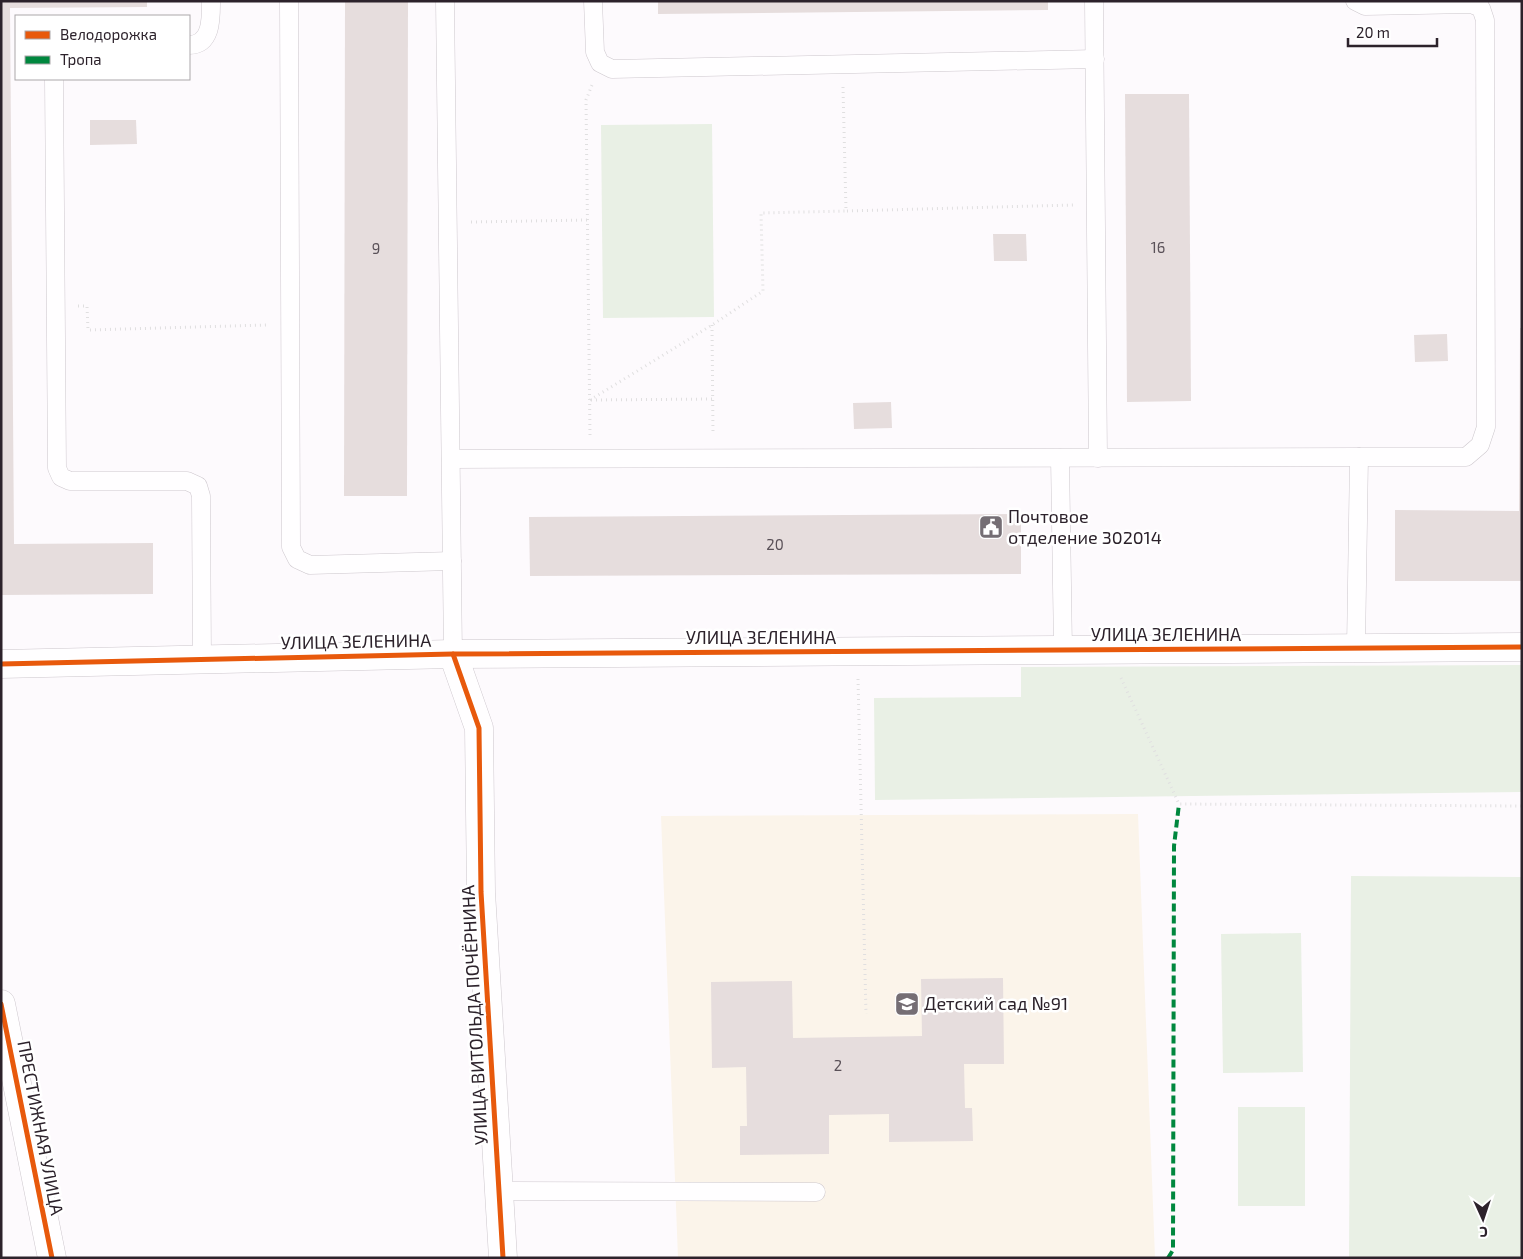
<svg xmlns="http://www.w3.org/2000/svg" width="1523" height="1259" viewBox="0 0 1523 1259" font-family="'Exo 2',sans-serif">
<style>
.education{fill:#fbf4ea}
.green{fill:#e9f0e5}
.building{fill:#e6dddd}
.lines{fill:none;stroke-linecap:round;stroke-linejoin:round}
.lane-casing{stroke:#cdc7cd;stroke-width:19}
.street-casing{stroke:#cdc7cd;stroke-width:29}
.path{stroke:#e0dfe0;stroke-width:3;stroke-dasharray:1 4;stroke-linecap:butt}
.lane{stroke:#fffeff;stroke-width:18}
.street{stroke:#fffeff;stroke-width:28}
.quiet{stroke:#00873e;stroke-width:4;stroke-dasharray:8 4;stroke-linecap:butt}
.cycleway-casing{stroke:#fff;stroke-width:8}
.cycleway{stroke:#e8590c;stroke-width:5}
.labels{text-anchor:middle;stroke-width:5;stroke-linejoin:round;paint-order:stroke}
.number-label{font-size:15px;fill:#5a5158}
.poi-label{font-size:18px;fill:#2c222b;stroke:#fff;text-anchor:start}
.street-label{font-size:18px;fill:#2c222b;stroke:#fff}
</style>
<rect width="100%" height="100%" fill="#fdfafd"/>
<polygon class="education" points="1138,814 1155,1258 678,1258 661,816"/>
<g class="green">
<polygon points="712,124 714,317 603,318 601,125"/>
<polygon points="1522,665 1522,792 875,800 874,698 1021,697 1021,667"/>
<polygon points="1351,876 1522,877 1522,1258 1349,1258"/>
<polygon points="1301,933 1303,1072 1223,1073 1221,934"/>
<rect x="1238" y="1107" width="67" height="99"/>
</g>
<g class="building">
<polygon points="1,1 147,1 147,7 10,8 14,544 153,543 153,594 1,595"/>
<polygon points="345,1 408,1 407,496 344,496"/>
<polygon points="658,1 1048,1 1048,10 658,14"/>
<polygon points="1125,94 1189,94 1191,401 1127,402"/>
<polygon points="90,120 136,120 137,144 90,145"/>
<polygon points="993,234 1026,234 1027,261 994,261"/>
<polygon points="1520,328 1522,328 1522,581 1395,581 1395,510 1519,511"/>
<polygon points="1447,334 1448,361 1415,362 1414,335"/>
<polygon points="891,402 892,428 854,429 853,403"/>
<polygon points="1021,514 1021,574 530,576 529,517"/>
<polygon points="1003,978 1004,1064 964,1064 965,1108 972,1108 973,1141 889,1142 889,1114 829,1115 829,1154 740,1155 740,1126 747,1126 746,1067 712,1068 711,982 792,981 793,1038 922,1036 921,979"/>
</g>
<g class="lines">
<defs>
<g id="lane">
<polyline points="289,1 291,547 297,559 310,565 452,561"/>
<polyline points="445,1 453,654"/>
<polyline points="593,1 595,52 600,63 612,69 1095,59"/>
<polyline points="1094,1 1098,458"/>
<polyline points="1355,1 1365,6 1471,4 1481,8 1485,20 1486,427 1480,445 1466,457 1359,457 1356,647"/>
<path d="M189,45C212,45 211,18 211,1"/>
<polyline points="54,79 57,468 61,477 70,481 187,481 198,486 201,496 202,659"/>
<polyline points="1060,458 1063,649"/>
<polyline points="451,459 1359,457"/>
<polyline points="499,1191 816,1192"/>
</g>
<g id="street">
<polyline points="453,654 479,728 481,892 503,1258"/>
<polyline points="1,664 453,654 1522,647"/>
<polyline points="1,1004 52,1258"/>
</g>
</defs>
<use href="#lane" class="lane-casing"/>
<use href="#street" class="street-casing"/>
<g class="path">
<polyline points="843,87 846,211 1073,205"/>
<polyline points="471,222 588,220"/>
<polyline points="78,306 87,306 88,330 267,325"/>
<polyline points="712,325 713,434"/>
<polyline points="590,400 712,325 763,291 761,213 846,211"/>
<polyline points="591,400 713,399"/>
<polyline points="590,435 586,100 592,85"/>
<polyline points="1121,678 1179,804 1522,806"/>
<polyline points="858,679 866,1014"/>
</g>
<use href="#lane" class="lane"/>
<use href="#street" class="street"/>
<polyline class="quiet" points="1168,1258 1173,1250 1174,846 1179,804"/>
<defs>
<g id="cycleway">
<polyline points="453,654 479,728 481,892 503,1258"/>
<polyline points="1,664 453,654 1522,647"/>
<polyline points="1,1004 52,1258"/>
</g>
</defs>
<use href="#cycleway" class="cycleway-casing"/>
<use href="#cycleway" class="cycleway"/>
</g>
<defs>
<symbol id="civic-square" viewBox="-11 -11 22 22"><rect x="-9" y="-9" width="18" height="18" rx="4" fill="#756e74" stroke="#fff"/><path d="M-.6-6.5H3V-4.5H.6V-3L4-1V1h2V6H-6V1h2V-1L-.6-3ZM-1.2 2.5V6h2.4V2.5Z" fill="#fff"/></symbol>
<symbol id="school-square" viewBox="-11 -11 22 22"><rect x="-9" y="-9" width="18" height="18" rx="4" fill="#756e74" stroke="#fff"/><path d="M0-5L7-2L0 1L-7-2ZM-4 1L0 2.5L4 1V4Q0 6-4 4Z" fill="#fff"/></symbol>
</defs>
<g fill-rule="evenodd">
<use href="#civic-square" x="977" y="513" width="28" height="28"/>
<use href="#school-square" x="893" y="990" width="28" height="28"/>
</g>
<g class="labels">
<g class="number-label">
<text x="1158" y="253">16</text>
<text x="376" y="254">9</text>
<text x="775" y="550">20</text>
<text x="838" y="1071">2</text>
</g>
<g class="poi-label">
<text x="1008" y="523">Почтовое<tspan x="1008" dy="21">отделение 302014</tspan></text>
<text x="924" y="1010">Детский сад №91</text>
</g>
<g class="street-label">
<text x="1166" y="641">УЛИЦА ЗЕЛЕНИНА</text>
<text x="761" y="644">УЛИЦА ЗЕЛЕНИНА</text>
<text transform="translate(356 642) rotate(-1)" y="6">УЛИЦА ЗЕЛЕНИНА</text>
<text transform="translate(475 1015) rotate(-93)" y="6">УЛИЦА ВИТОЛЬДА ПОЧЁРНИНА</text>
<text transform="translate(40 1128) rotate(79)" y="6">ПРЕСТИЖНАЯ УЛИЦА</text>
</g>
</g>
<rect width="1523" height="1259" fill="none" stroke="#2c222b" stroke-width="5"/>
<rect x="15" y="15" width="175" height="65" fill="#ffffff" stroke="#aba7aa"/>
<rect x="25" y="31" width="25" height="8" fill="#e8590c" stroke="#aba7aa"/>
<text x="60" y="40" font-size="15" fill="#2c222b">Велодорожка</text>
<rect x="25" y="56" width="25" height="8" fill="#00873e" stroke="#aba7aa"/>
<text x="60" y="65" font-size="15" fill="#2c222b">Тропа</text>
<g transform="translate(1483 1219) rotate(177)" stroke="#ffffff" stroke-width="4" paint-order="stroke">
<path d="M0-4L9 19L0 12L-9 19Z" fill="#2c222b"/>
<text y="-8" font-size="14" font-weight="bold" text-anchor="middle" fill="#2c222b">С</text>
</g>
<path d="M1348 38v8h89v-8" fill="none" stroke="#2c222b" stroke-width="2.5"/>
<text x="1356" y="38" font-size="15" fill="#2c222b" stroke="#ffffff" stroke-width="4" paint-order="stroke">20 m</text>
</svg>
